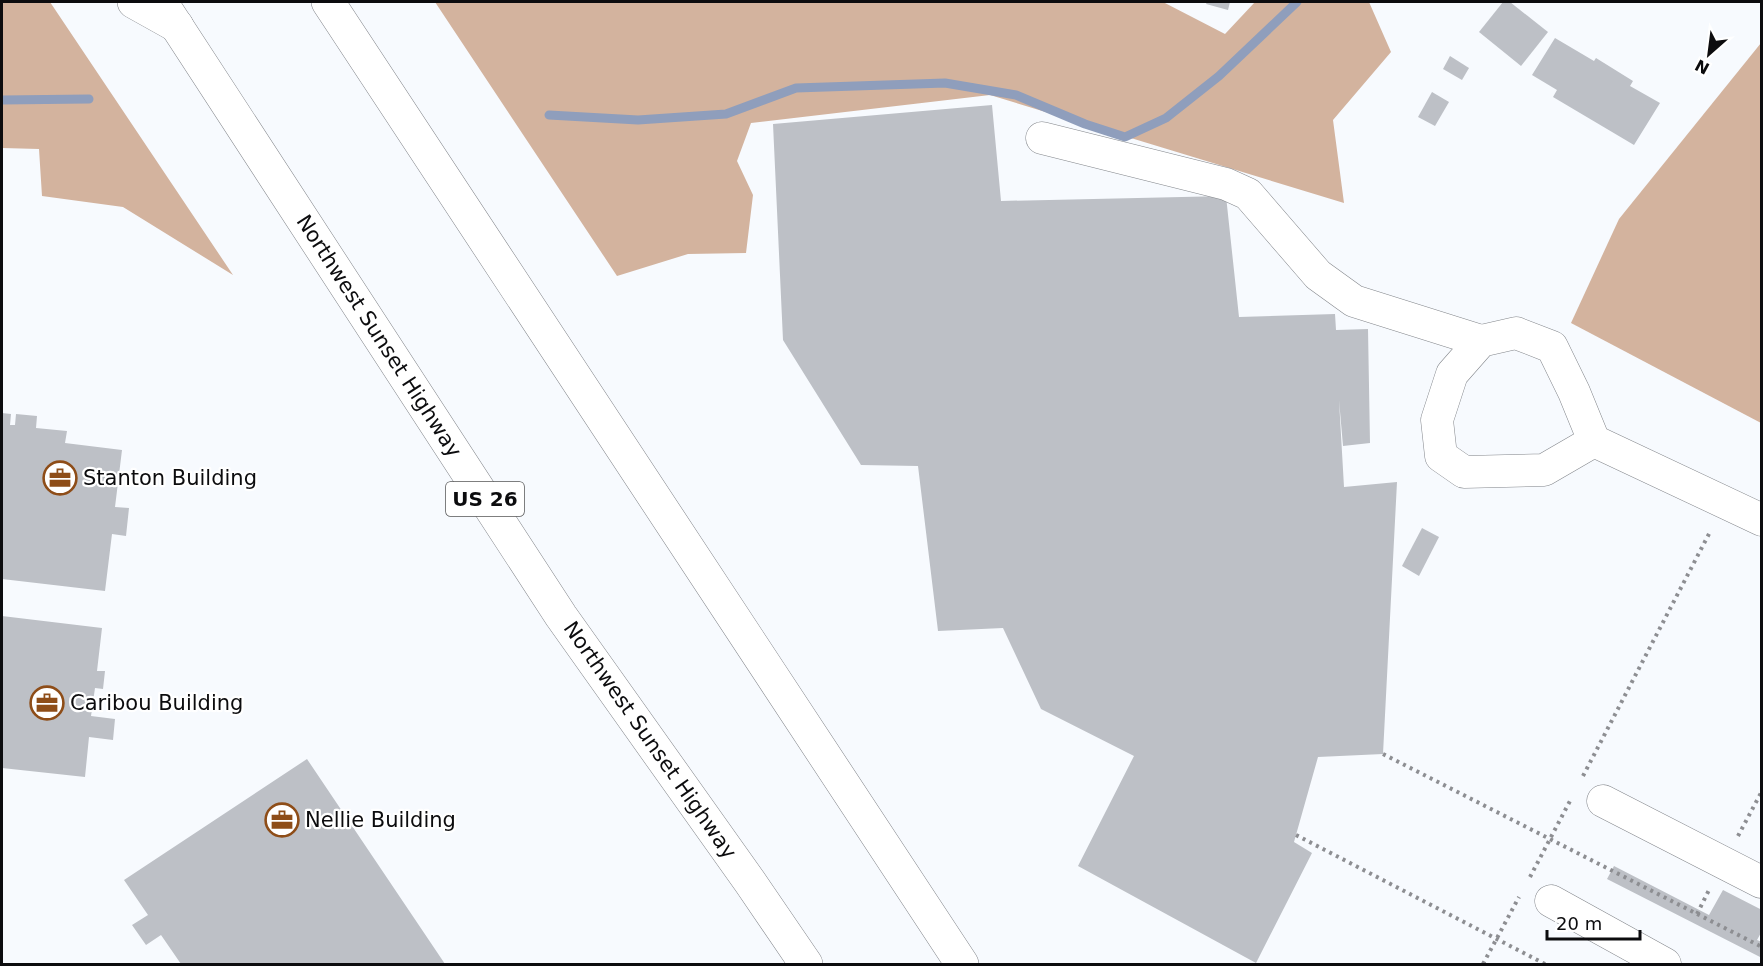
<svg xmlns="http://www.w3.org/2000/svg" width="1763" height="966" viewBox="0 0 1763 966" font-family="'DejaVu Sans',sans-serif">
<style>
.forest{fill:#d3b39e}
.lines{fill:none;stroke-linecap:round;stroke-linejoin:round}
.stream{stroke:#8f9ebc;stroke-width:9}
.building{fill:#bdc0c6}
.minor-casing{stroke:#83868b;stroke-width:33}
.highway-casing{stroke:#83868b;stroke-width:34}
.path{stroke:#8d8e92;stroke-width:4;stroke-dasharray:3 4.5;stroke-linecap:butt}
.minor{stroke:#fff;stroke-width:32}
.highway{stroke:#fff;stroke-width:33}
.labels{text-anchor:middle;stroke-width:4.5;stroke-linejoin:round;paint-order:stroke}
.shield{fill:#fff;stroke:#555556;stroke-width:1.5}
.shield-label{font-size:20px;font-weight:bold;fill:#0c0c0e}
.street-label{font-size:21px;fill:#0c0c0e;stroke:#fff}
.poi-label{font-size:21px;fill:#0c0c0e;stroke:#fff;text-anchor:start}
</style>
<rect width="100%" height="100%" fill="#f7fafe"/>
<g class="forest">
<polygon points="2,2 50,2 233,275 123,207 42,196 39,149 2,148"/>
<polygon points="435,2 1163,2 1225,34 1255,2 1369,2 1391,52 1333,120 1344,203 990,95 751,123 737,161 753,195 746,253 688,254 617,276"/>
<polygon points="1761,43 1761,423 1571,323 1619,219"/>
</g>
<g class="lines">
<g class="stream">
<polyline points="2,100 89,99"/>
<polyline points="549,115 638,120 726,114 796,88 945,83 1016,95 1085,124 1125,137 1166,118 1219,76 1297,2"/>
</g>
</g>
<g class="building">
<polygon points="1207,2 1230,2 1228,10 1206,4"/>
<polygon points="1503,2 1510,2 1548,32 1521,66 1479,32"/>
<polygon points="1555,38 1594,61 1596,58 1633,81 1630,86 1660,103 1634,145 1553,97 1557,90 1532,75"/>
<polygon points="1450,56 1469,68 1462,80 1443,69"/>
<polygon points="1432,92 1449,102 1435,126 1418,117"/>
<polygon points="992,105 1001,201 1226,196 1239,317 1335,314 1336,330 1368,329 1370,443 1343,446 1339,400 1344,487 1397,482 1383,754 1318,757 1294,842 1312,853 1256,963 1078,866 1134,756 1041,709 1003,628 938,631 918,466 861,465 783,340 773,124"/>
<polygon points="2,413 11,414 10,425 15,425 16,414 37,416 36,428 67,431 65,443 122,450 115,507 129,508 126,536 112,534 105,591 2,579"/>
<polygon points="1422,528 1439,537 1419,576 1402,566"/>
<polygon points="2,616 102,628 97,671 105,671 103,689 95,688 91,716 115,719 113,740 89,737 85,777 2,768"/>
<polygon points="307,759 445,964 181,964 161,935 146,945 132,925 148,915 124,880"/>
<polygon points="1614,866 1709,915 1723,890 1762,910 1762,931 1757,940 1762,942 1762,958 1607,879"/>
</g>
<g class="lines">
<defs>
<g id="minor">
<polyline points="1042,138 1226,184 1248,194 1318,275 1354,301 1481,341"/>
<polyline points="1594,441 1544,470 1464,472 1441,456 1437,420 1452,374 1481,341 1516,333 1552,347 1574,392 1594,441 1762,520"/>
<polyline points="1603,801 1761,882"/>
<polyline points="1551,901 1665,964"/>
</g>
<g id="highway">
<polyline points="134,2 177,26"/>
<polyline points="161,2 561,616 750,882 806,964"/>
<polyline points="328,2 962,964"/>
</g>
</defs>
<use href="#minor" class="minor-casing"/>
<use href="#highway" class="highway-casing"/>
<g class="path">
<polyline points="1383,754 1762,947"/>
<polyline points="1583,776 1711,530"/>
<polyline points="1296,835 1545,964"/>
<polyline points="1738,836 1762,791"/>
<polyline points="1530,877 1571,799"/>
<polyline points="1697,914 1709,890"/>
<polyline points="1483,964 1519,897"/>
</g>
<use href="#minor" class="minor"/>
<use href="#highway" class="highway"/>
</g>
<defs>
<symbol id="office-ring" viewBox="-11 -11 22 22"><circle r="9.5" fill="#fff" stroke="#8e4d18" stroke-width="1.5"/><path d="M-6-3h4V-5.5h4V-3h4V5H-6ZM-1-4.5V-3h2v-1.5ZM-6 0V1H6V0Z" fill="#8e4d18"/></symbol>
</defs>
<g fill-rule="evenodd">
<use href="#office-ring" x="41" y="459" width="38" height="38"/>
<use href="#office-ring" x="28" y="684" width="38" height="38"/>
<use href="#office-ring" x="263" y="801" width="38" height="38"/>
</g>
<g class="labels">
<rect class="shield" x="446" y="482" width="78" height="34" rx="4.5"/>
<g class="shield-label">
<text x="485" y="506">US 26</text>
</g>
<g class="street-label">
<text transform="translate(379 336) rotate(57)" y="7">Northwest Sunset Highway</text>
<text transform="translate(650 740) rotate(55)" y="7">Northwest Sunset Highway</text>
</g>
<g class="poi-label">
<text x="83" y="485">Stanton Building</text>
<text x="70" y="710">Caribou Building</text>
<text x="305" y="827">Nellie Building</text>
</g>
</g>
<rect width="1763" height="966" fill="none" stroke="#0c0c0e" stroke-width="6"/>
<g transform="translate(1709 54) rotate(208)" stroke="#ffffff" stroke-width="4.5" paint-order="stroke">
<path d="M0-4.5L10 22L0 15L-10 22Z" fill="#0c0c0e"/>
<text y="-9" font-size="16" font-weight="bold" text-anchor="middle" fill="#0c0c0e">N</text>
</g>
<path d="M1547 930v9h93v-9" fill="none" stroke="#0c0c0e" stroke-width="3"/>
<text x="1556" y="930" font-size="18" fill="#0c0c0e" stroke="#ffffff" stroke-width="4.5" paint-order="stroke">20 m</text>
</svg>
